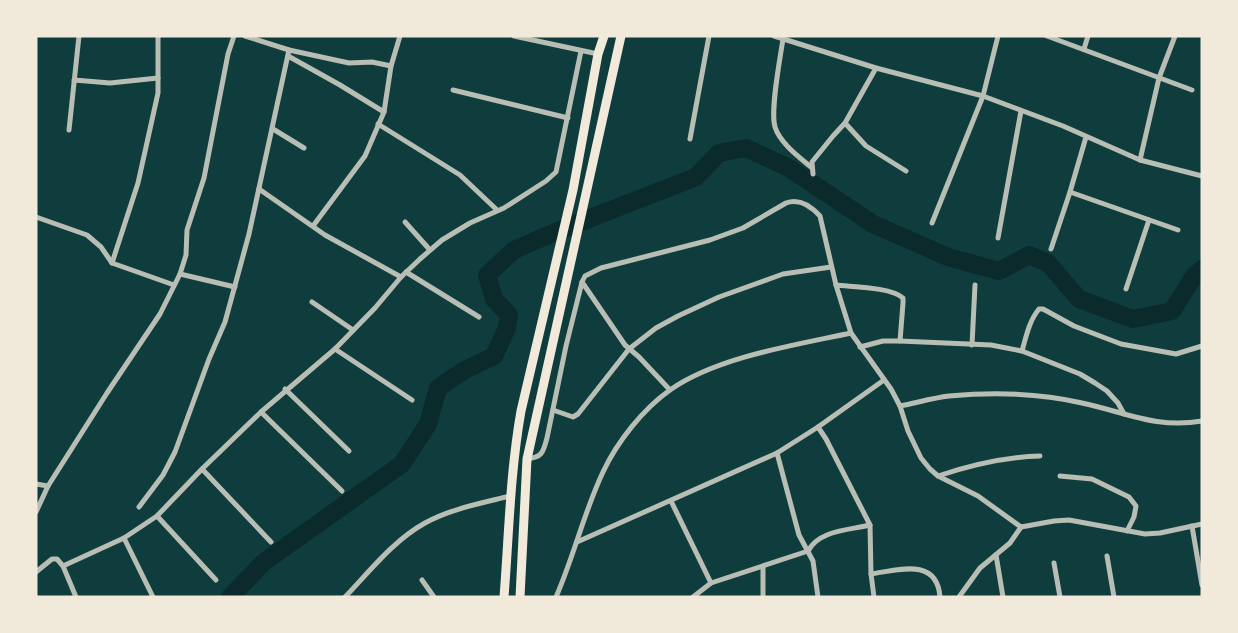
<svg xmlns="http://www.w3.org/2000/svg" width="1238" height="633" viewBox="0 0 1238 633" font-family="Literata,serif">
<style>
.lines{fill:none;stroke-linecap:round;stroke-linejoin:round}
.river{stroke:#0a2a2b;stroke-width:18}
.minor{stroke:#b8beb3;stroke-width:5}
.primary{stroke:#f1e9da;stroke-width:9}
</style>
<rect width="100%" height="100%" fill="#0f3d3e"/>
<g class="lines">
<polyline class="river" points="230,597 264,562 402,464 428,424 438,388 463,371 494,356 507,328 509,315 494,299 487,275 514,250 560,230 696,177 719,153 746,148 789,168 873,224 948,257 999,271 1029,255 1048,263 1079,299 1133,319 1172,311 1194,276 1202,269"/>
<g class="minor">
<polyline points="245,36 289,50 349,63 372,62 391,66"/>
<polyline points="514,36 598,54"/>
<polyline points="774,36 876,68 983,96 1063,126 1140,160 1202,176"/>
<polyline points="1047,36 1192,90"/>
<path d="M783,39C780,59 770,111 775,127C780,143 799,157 811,167"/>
<polyline points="1084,49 1088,36"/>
<polyline points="288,56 340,85 384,112"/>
<polyline points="74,80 110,83 158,78"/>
<polyline points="453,90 568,118"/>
<polyline points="845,123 866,146 906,171"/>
<polyline points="378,124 460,175 497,210"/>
<polyline points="273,129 304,148"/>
<polyline points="69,130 79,36"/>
<polyline points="690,139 709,36"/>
<polyline points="1140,160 1159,78 1175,36"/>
<polyline points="813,174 812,162 833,136 845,123 876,68"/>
<polyline points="259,189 325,235 401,277"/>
<polyline points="1070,192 1178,230"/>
<polyline points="36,217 87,235 101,247 112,263 174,285"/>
<polyline points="405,222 430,250"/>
<polyline points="932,223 983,96 998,36"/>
<polyline points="313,226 365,156 384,112 391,66 400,36"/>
<polyline points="998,238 1021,111"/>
<polyline points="1051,249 1070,192 1086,137"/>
<polyline points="112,263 138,183 158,93 158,36"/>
<polyline points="406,272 479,317"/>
<polyline points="180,274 235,287"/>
<polyline points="582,282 625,345 639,357 670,390"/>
<path d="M836,285C852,287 891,287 903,298V303L900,341"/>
<polyline points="1126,289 1149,220"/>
<polyline points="312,302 353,330"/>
<polyline points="972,345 975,285"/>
<polyline points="860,347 883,341 900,341 991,345 1022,351 1080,374 1095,383 1107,391 1118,403 1124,414"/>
<polyline points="335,349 412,400"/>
<path d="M1022,351C1026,337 1029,321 1039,309H1043L1074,326L1121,344L1176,354L1202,346"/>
<polyline points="285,389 349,451"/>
<path d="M900,406C916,403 932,398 949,396C993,392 1039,393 1082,403C1125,412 1156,429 1202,421"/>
<polyline points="553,410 573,417 578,414 629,349 656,328 678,316 719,297 783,274 831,267"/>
<polyline points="261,412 342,491"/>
<polyline points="818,427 826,439 870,525 871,574 874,597"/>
<polyline points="777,453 799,535 813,561 818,597"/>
<path d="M527,459C543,457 543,452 547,438L566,346L582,282L585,276L601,268L710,240L743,228L786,203C799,198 811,206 820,216L836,285L851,333L891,389L900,406L908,431L921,458L930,469L938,476L978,496L1021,527L1054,521L1069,520L1145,534L1160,533L1202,524"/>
<polyline points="202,469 271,542"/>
<path d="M938,476C971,465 1005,457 1040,456"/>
<polyline points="1060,476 1092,479 1129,497 1136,506 1134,517 1127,531"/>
<polyline points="36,484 48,486"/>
<polyline points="671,501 711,583"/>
<polyline points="139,507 163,475 175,452 209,359 225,322 249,234 289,50"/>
<polyline points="36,512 48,486 107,393 160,314 180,274 186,255 187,230 204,178 228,54 234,36"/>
<polyline points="157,516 216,580"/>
<polyline points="1192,526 1202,585"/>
<polyline points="124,538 153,597"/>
<polyline points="577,542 777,453 818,427 884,380"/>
<polyline points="996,555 1003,597"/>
<polyline points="1107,556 1114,597"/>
<polyline points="1054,563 1060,597"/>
<polyline points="63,566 124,538 157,516 202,469 261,412 335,349 375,308 401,277 420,259 442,240 470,223 504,208 546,181 556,172 581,51"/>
<polyline points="763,566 763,597"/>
<polyline points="36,572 52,559 57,559 63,566 76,597"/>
<path d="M871,574C898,570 937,557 940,597"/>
<polyline points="422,580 434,597"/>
<path d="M345,597C370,571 394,540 425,523C450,509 482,503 510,496"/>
<path d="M556,597C574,556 584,512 603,472C617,442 643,409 670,390C717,357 795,345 851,333"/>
<path d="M693,597L711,583L808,551C819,530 850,530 870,525"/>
<polyline points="959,597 980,568 1010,543 1021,527"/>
</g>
<g class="primary">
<path d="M504,597C509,534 510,473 521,411L573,190L598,54L604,36"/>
<polyline points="520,597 527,459 621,36"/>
</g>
</g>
<rect width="1238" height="633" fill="none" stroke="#f1e9da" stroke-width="75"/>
</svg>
